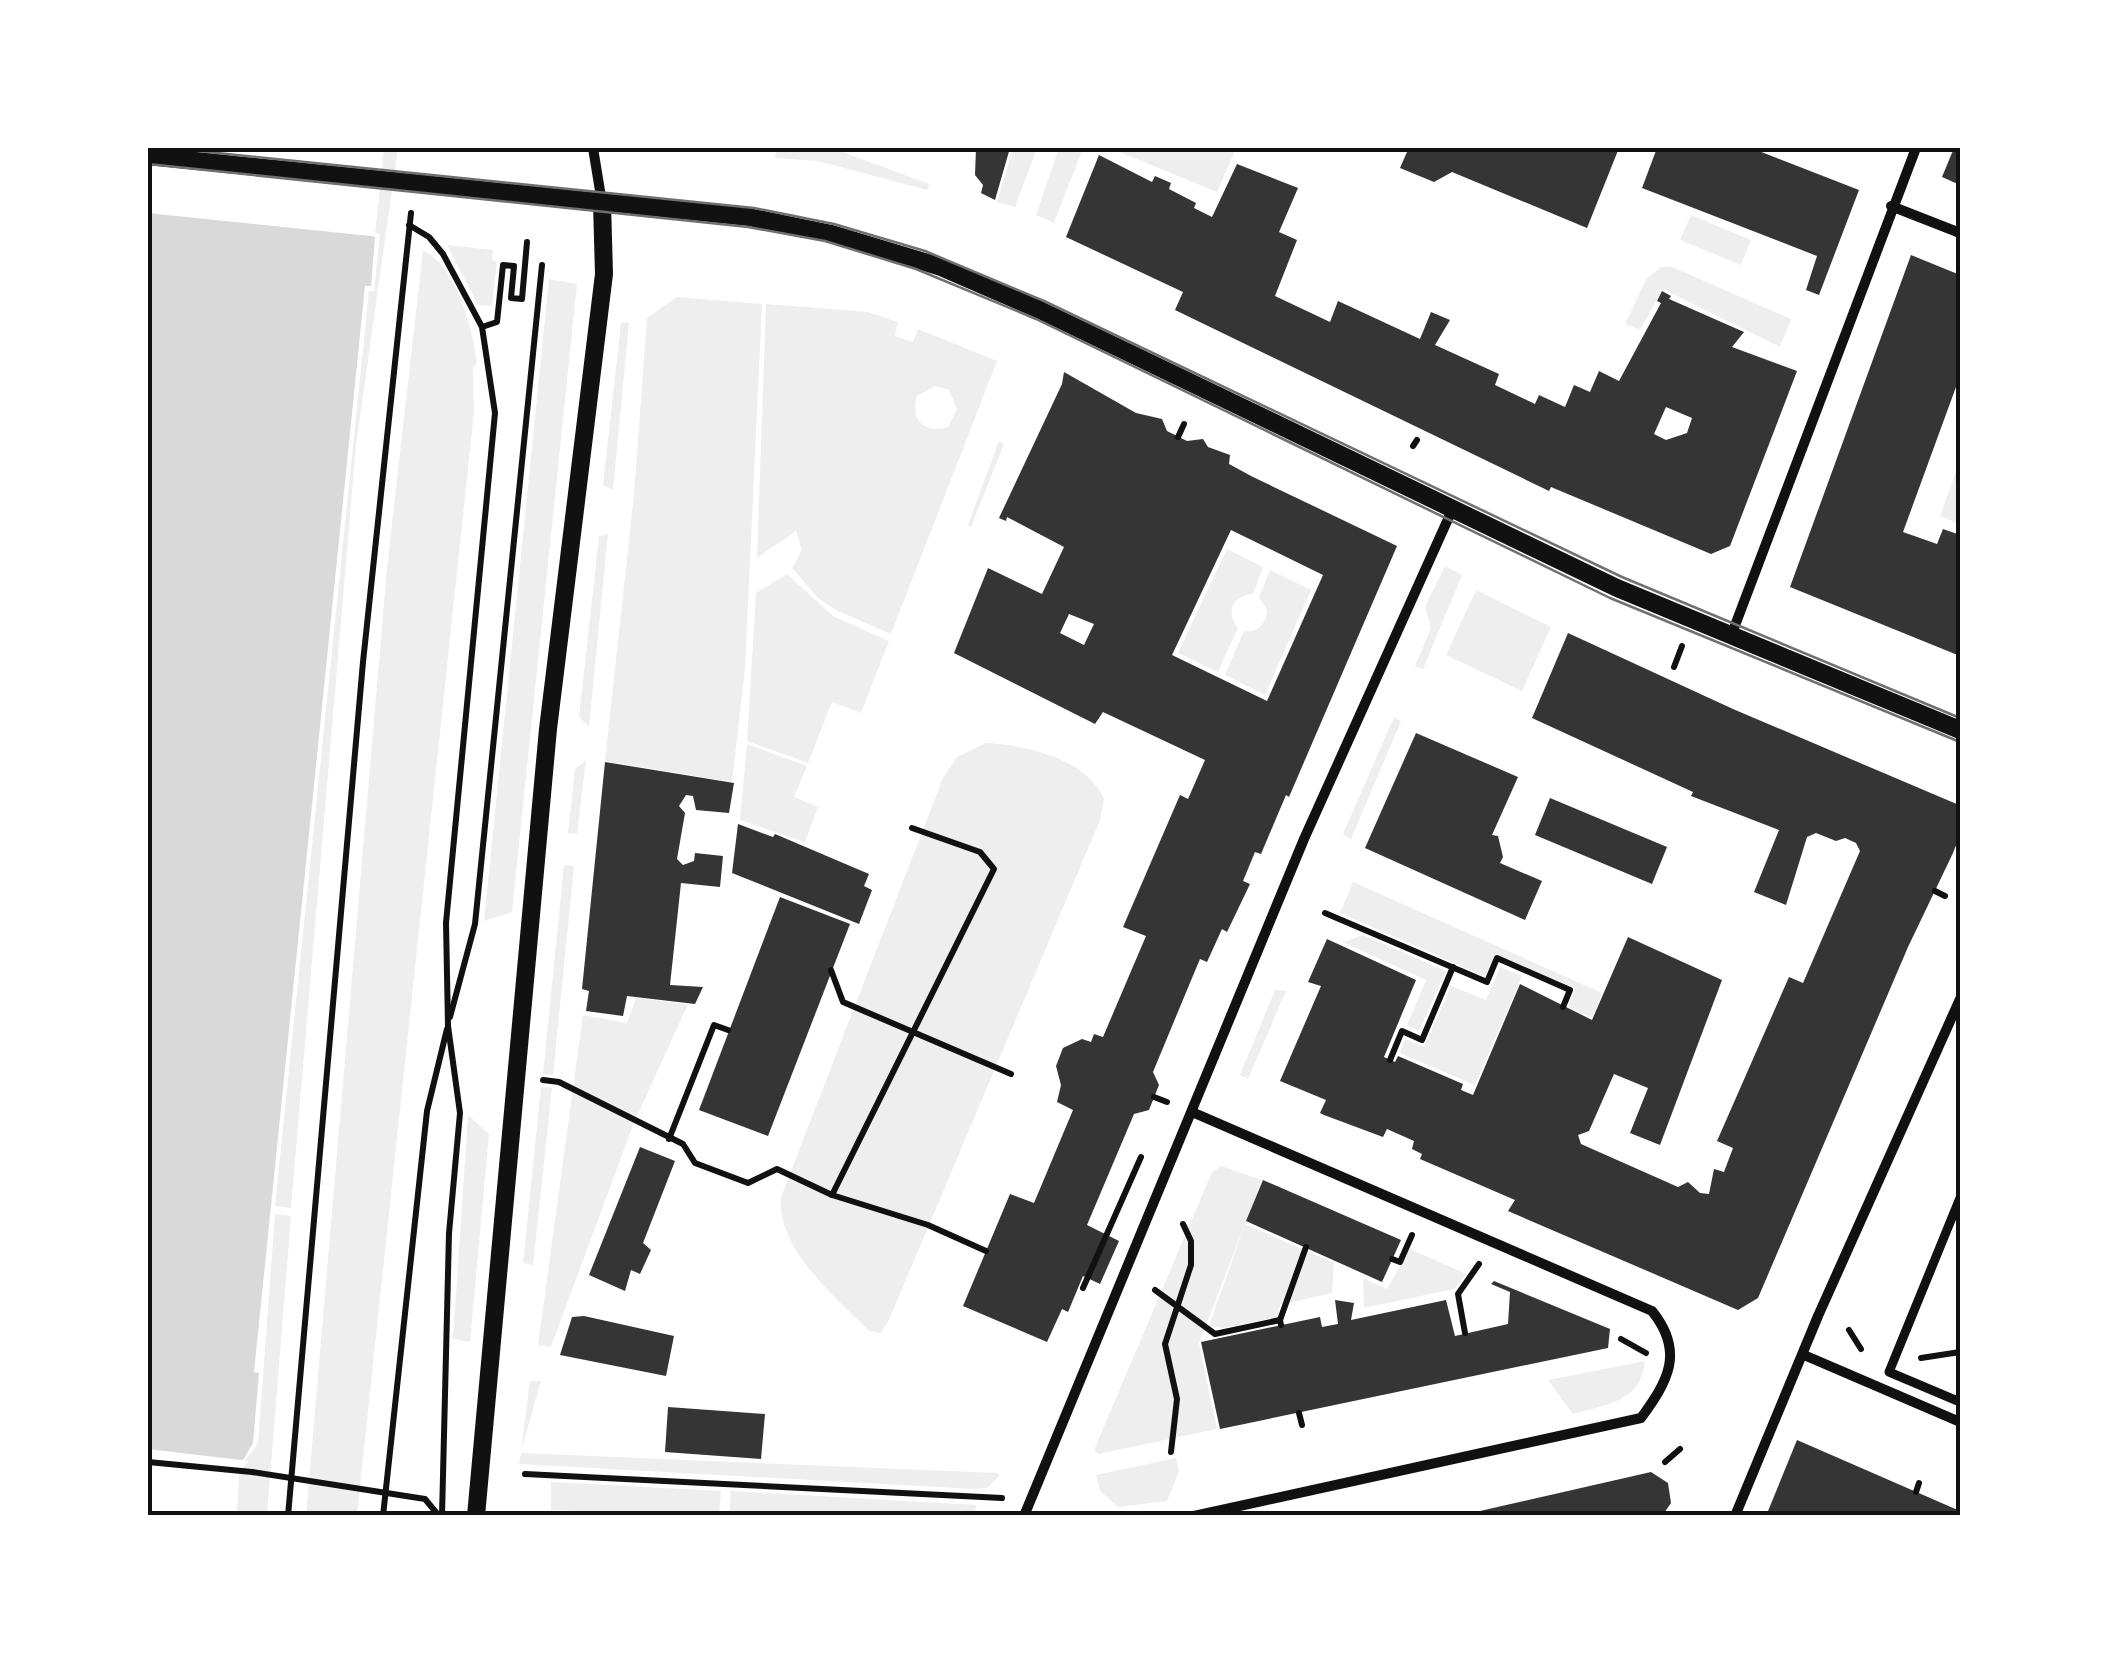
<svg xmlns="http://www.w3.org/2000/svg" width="2108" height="1663" viewBox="0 0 2108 1663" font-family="'Alegreya Sans',sans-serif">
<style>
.green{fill:#eee;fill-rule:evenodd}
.water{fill:#d9d9d9}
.pier{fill:#fff}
.building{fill:#353535;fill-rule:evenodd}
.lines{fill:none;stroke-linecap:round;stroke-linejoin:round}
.path{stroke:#111;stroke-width:6}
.pedestrian{stroke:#111;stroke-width:9}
.minor{stroke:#111;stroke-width:10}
.tertiary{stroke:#111;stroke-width:18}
.tram{stroke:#707070;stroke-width:2.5}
.neatline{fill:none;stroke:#111;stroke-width:4}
</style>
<rect width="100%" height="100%" fill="#fff"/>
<g class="green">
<polygon points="384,148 398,148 356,445 291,1208 275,1206 369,291 374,291 380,234 375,233"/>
<polygon points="777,148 832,148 929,184 927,190 818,161 775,158"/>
<polygon points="1013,148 1037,148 1015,207 997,202"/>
<polygon points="1059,148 1083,148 1054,223 1036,215"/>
<polygon points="1110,148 1236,148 1217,192"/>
<polygon points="1691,215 1751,240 1741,265 1680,240"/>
<polygon points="447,245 493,250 492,260 497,261 492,306 478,305"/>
<path d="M423,250C458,268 471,326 477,362L473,369L474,412L357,1515L306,1516L387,568Z"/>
<polygon points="1661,267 1672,267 1791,319 1780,347 1663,289 1640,330 1625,324 1647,278"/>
<polygon points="549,279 577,284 512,912 484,921"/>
<polygon points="677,297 762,304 745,668 732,782 605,761 634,494 647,318"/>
<path d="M766,304L868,312L898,322L895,336L913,342L918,329L997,361L891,634L838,611L818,598L792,568L802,550L796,531L757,558ZM935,386L949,390L957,409L948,427C925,434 909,419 917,396Z"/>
<polygon points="621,322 629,323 613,490 603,485"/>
<polygon points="999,441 1004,444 971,527 968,525"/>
<polygon points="1960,460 1960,524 1940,516"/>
<polygon points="608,534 589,727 579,717 599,536"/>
<path d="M1227,549L1263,567L1253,594C1233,595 1225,612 1238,628L1218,672L1178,653Z"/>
<polygon points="1445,566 1462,575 1423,669 1415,666 1431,628 1425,607"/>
<path d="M1270,570L1311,590L1265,695L1225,675L1244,631C1258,633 1266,624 1267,610L1259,597Z"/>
<polygon points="787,574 833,616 889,641 861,713 832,702 808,763 747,741 756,593"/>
<polygon points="1476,590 1551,627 1522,691 1446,655"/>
<polygon points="1394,717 1401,721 1351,839 1343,834"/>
<path d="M986,743C1025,745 1086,758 1104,799L1100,820L888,1322L881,1333L869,1331C835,1296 777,1250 781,1197L943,778L957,757Z"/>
<polygon points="747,744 807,766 794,797 818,807 805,842 740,820"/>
<polygon points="586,760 577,834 568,833 575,769"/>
<polygon points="564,865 574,866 553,1075 543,1074"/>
<polygon points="1353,882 1602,993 1592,1018 1568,1007 1575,988 1496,954 1484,976 1340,913"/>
<polygon points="1363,935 1446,971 1419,1031 1407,1025 1426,980 1343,942"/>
<polygon points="1500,967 1522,976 1475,1085 1400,1053 1405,1039 1424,1047 1451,986 1486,1000"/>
<polygon points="1275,990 1286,991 1248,1079 1240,1075"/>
<polygon points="636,998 688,1004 633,1125 551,1347 538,1345 583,1015 627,1023"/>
<polygon points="541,1087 552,1088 533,1265 523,1263"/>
<polygon points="468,1115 489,1134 470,1342 453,1339"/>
<polygon points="1221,1166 1262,1180 1199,1343 1217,1429 1098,1454 1094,1450 1212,1172"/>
<polygon points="275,1214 291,1216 267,1515 235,1516 238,1470 258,1443"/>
<polygon points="1245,1224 1334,1263 1332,1293 1280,1305 1277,1317 1223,1328 1209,1326"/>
<polygon points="1410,1249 1466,1274 1454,1289 1364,1308 1363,1278 1387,1289"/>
<path d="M1645,1361C1641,1402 1607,1404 1573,1414L1548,1380Z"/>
<polygon points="530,1381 541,1381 521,1451"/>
<polygon points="521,1453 997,1473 1000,1475 987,1488 974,1489 519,1464"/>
<polygon points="1176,1458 1179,1471 1167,1501 1118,1507 1100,1491 1096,1475"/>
<polygon points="551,1482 721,1491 719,1515 551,1510"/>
<polygon points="731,1491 976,1505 975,1516 729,1515"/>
</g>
<polygon class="water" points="148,148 375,237 371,286 365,286 254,1372 259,1373 253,1443 244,1459 148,1515"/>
<g class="pier">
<polygon points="148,148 384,148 375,232 380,237 148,213"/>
<polygon points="148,1449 249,1461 239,1471 237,1516 148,1515"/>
</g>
<g class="building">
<polygon points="976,148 1010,148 995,200 981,193 983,185 975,175"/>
<polygon points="1397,148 1619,148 1587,228 1452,172 1434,182 1400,168 1407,152"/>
<polygon points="1657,148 1751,148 1859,190 1819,295 1806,290 1817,256 1642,188"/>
<polygon points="1954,148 1960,148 1960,185 1942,177"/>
<path d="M1099,155L1152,182L1155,176L1171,183L1169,189L1196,203L1194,208L1212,217L1237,164L1298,188L1279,232L1297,240L1275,296L1330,322L1338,301L1420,339L1431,312L1450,320L1435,345L1499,374L1495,385L1535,404L1539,395L1565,407L1574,385L1590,392L1599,371L1619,381L1661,303L1657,301L1662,291L1671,296L1669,299L1744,332L1732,347L1797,371L1730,546L1711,554L1551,487L1549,491L1175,310L1183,292L1066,237ZM1666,407L1692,418L1687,433L1666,440L1654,434Z"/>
<polygon points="1911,255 1960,275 1960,376 1903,532 1937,544 1943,529 1960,535 1960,656 1790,587"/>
<path d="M1064,372L1136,413L1162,419L1167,431L1187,441L1203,439L1208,447L1230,455L1229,464L1253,477L1397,546L1289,797L1286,795L1261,854L1255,852L1243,881L1250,884L1227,932L1222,929L1207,962L1200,959L1192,978L1153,1072L1159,1085L1149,1110L1134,1114L1087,1225L1119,1241L1100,1284L1083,1276L1068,1312L1062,1309L1047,1342L963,1306L1010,1194L1034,1203L1073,1110L1057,1102L1061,1085L1056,1066L1063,1048L1082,1039L1091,1042L1094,1034L1103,1037L1146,936L1123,927L1180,795L1188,799L1205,760L1103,712L1095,724L954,653L988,568L1042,594L1064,547L1007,517L1006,521L999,518L1062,384ZM1231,530L1323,575L1267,701L1172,655ZM1069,614L1094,624L1084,645L1060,633Z"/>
<polygon points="1568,633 1733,709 1959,805 1960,811 1960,835 1953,853 1908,947 1758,1298 1738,1310 1508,1211 1515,1200 1420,1159 1422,1154 1412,1149 1414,1141 1387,1129 1383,1137 1324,1115 1320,1113 1326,1100 1280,1081 1321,986 1308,982 1327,939 1416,980 1384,1057 1395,1062 1398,1056 1463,1084 1461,1090 1473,1095 1520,984 1592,1020 1628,937 1722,980 1660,1145 1630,1133 1648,1088 1614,1074 1589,1131 1578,1135 1581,1144 1678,1187 1688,1182 1700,1193 1709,1194 1714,1169 1724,1172 1733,1148 1717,1141 1789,977 1803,983 1860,851 1856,843 1845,838 1836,841 1816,833 1807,837 1786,905 1754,892 1779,830 1691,796 1693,792 1532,718"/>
<polygon points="1416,733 1518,777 1492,835 1498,836 1503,857 1500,863 1542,881 1525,920 1365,848"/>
<polygon points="605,762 734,783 729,813 696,810 693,796 686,795 679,806 685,813 677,859 683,865 694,861 695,853 723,856 720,887 681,883 670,985 703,987 695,1004 627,996 623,1016 586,1011 589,991 582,989"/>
<polygon points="1550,798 1667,847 1652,884 1535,835"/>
<polygon points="738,824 773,837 775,834 869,874 864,886 872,890 859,924 732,873"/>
<polygon points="780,897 850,924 768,1136 699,1110"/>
<polygon points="640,1147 675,1161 643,1243 651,1250 640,1274 631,1270 625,1291 589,1275"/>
<polygon points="1263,1180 1401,1240 1382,1282 1246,1221"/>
<polygon points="1494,1281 1610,1329 1608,1348 1220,1429 1201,1342 1320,1317 1322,1327 1338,1324 1335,1300 1354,1303 1351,1320 1446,1300 1455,1336 1508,1324 1510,1292 1491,1284"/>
<polygon points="584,1316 674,1336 666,1376 560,1355 572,1317"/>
<polygon points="668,1407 765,1414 761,1459 665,1452"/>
<polygon points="1797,1440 1960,1511 1960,1516 1766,1516"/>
<polygon points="1651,1472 1668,1483 1671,1503 1662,1516 1458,1516"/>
</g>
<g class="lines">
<g class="path">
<polyline points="409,225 429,237 443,254 482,327 495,413 446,923 448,1026 460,1113 449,1233 442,1516"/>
<polyline points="482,327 497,322 503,265 514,266 511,298 522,299 527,242"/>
<polyline points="1178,437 1184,424"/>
<polyline points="1413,446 1417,440"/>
<polyline points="1674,667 1682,646"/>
<polyline points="1935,891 1945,896"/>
<polyline points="1325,913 1487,982 1497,958 1570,990 1563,1007"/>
<polyline points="831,970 843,1002 1011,1074"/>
<polyline points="450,1017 475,924 542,265"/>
<polyline points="1390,1060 1402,1031 1422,1040 1453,967"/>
<polyline points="543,1080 559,1082 683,1144 695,1163 748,1183 777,1169 832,1195 928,1225 986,1251"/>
<polyline points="1154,1097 1167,1102"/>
<polyline points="669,1139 714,1025 728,1030"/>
<polyline points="832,1195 994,869 980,852 912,828"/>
<polyline points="1392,1259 1400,1262 1412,1235"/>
<polyline points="1083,1288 1141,1157"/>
<polyline points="1155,1290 1215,1334 1280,1320 1281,1325"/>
<polyline points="1280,1320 1306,1247"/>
<polyline points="1849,1330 1861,1349"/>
<polyline points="1465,1333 1458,1294 1479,1264"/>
<polyline points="1621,1339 1646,1353"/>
<polyline points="1921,1358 1960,1352"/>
<polyline points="1299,1413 1302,1425"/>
<polyline points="1171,1452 1177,1399 1165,1344 1191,1265 1191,1241 1183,1224"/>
<polyline points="148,1462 252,1472 425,1499 439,1516"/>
<polyline points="1665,1462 1680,1449"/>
<polyline points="525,1474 1002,1498"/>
<polyline points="1916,1492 1919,1483"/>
<polyline points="288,1516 363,662 411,213"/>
<polyline points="383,1516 427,1111 447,1029"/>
</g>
<polyline class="pedestrian" points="1960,1198 1889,1372 1960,1402"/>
<g class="minor">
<polyline points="593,148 602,203"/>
<polyline points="1891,206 1960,233"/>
<polyline points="1731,636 1916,148"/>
<path d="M1192,1112L1652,1311C1685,1352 1668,1381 1641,1418L1194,1516"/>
<polyline points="1804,1355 1960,1422"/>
<polyline points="1024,1516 1304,839 1453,508"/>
<polyline points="1735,1516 1818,1316 1960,999"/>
</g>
<g class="tertiary">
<polyline points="148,156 749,217 832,234 941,267 1040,310 1617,588 1960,730"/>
<polyline points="476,1516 548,729 604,274 602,203"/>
</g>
<g class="tram">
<polyline points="169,148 754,208 834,224 925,251 1044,301 1622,577 1960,718"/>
<polyline points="148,164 748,227 825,241 916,269 1036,319 1610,598 1960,742"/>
</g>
</g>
<rect width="2108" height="1663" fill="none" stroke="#ffffff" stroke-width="300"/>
<rect x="150" y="150" width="1808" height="1363" class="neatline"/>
</svg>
